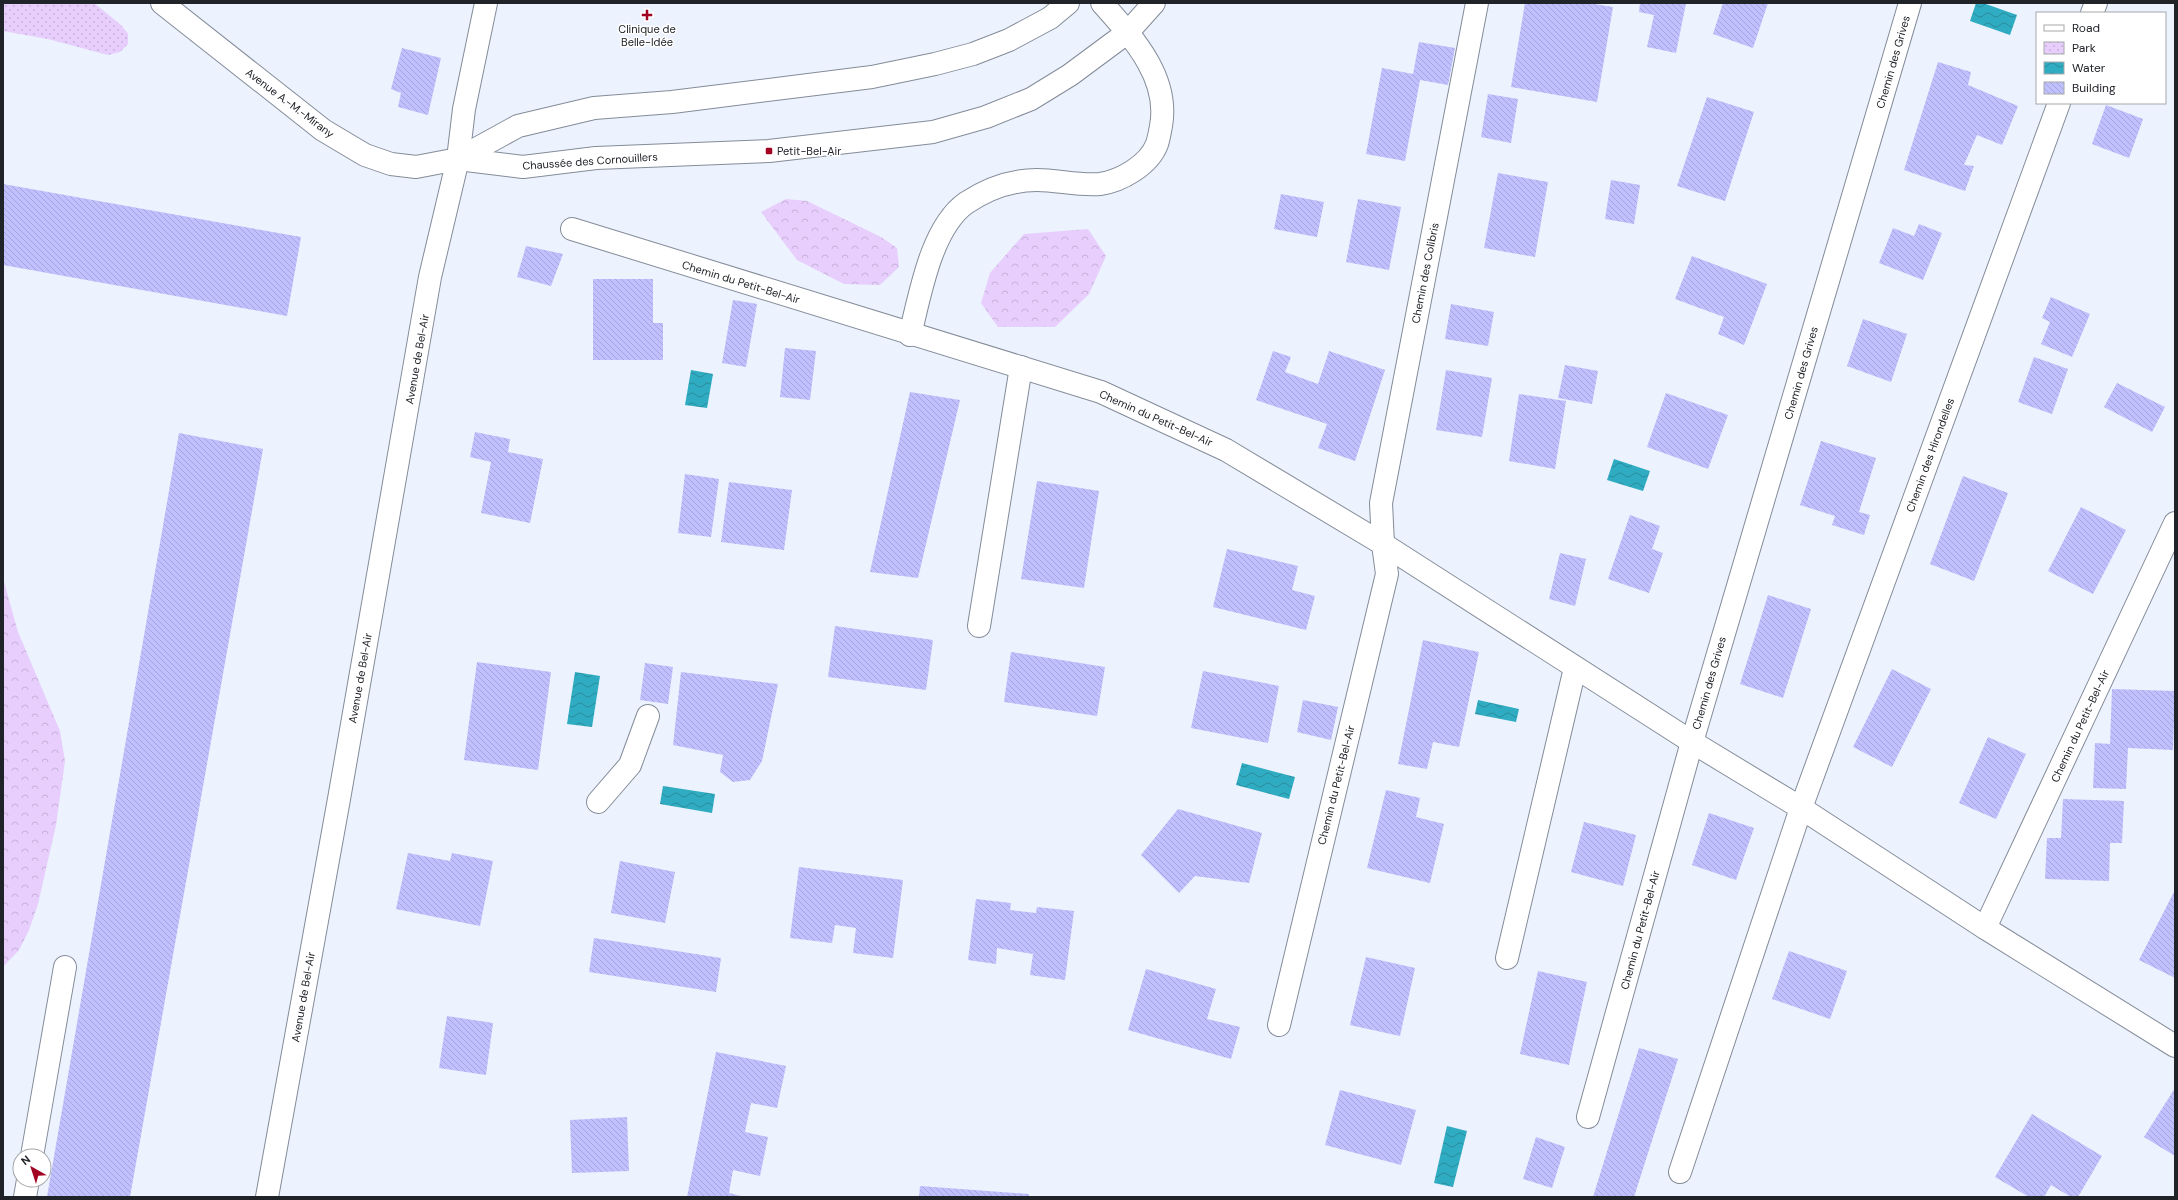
<svg xmlns="http://www.w3.org/2000/svg" width="2178" height="1200" viewBox="0 0 2178 1200" font-family="'DM Sans',sans-serif">
<style>
.forest{fill:url(#forest-crowns)}
.park{fill:url(#park-dots)}
.water{fill:url(#water-waves)}
.building{fill:url(#building-back-hatch)}
.lines{fill:none;stroke-linecap:round;stroke-linejoin:round}
.minor-casing{stroke:#848c99;stroke-width:24}
.minor{stroke:#fff;stroke-width:22}
.poi-dot{fill:#a20322;stroke:#fff;stroke-width:1.5}
.labels{text-anchor:middle;stroke-width:3;stroke-linejoin:round;paint-order:stroke}
.poi-label{font-size:11px;fill:#202328;stroke:#fff}
.street-label{font-size:11px;fill:#202328;stroke:#fff}
</style>
<defs>
<pattern id="forest-crowns" width="20" height="18" patternUnits="userSpaceOnUse"><rect width="20" height="18" fill="#e7cefd"/><path d="M2 6a3 3 0 1 1 6 0M12 15a3 3 0 1 1 6 0" fill="none" stroke="#c6b1d9"/></pattern>
<pattern id="park-dots" width="8" height="8" patternUnits="userSpaceOnUse"><rect width="8" height="8" fill="#e7cefd"/><path d="M2 2h.1M6 6h.1" fill="none" stroke="#c6b1d9" stroke-width="1.8" stroke-linecap="round"/></pattern>
<pattern id="water-waves" width="16" height="10" patternUnits="userSpaceOnUse"><rect width="16" height="10" fill="#2facc2"/><path d="M0 5q4-4 8 0t8 0" fill="none" stroke="#288c9e"/></pattern>
<pattern id="building-back-hatch" width="6" height="6" patternUnits="userSpaceOnUse"><rect width="6" height="6" fill="#c1c0fe"/><path d="M-1 5l2 2M0 0l6 6M5-1l2 2" fill="none" stroke="#a6a5da"/></pattern>
</defs>
<rect width="100%" height="100%" fill="#ecf2fe"/>
<g class="forest">
<polygon points="786,199 807,201 881,237 897,248 899,267 880,285 844,284 797,260 761,212"/>
<polygon points="1088,229 1106,256 1089,294 1055,327 998,327 981,303 990,273 1024,234"/>
<polygon points="3,578 18,632 60,731 65,761 56,825 38,904 29,930 19,950 3,967"/>
</g>
<polygon class="park" points="3,3 94,3 121,25 128,34 128,44 120,52 108,55 48,39 3,31"/>
<g class="water">
<polygon points="1976,3 1983,3 2017,15 2010,35 1970,21"/>
<polygon points="691,370 713,374 707,408 685,405"/>
<polygon points="1614,459 1650,471 1643,491 1607,480"/>
<polygon points="575,672 600,676 592,727 567,724"/>
<polygon points="1478,700 1519,709 1516,722 1475,714"/>
<polygon points="1242,763 1295,777 1289,799 1236,785"/>
<polygon points="663,786 715,794 712,813 660,804"/>
<polygon points="1447,1126 1467,1131 1453,1187 1434,1183"/>
</g>
<g class="building">
<polygon points="1525,3 1588,3 1613,7 1597,102 1511,87"/>
<polygon points="1640,3 1686,3 1676,53 1647,47 1654,15 1639,12"/>
<polygon points="1723,3 1768,3 1753,48 1713,34"/>
<polygon points="1419,42 1455,48 1448,85 1420,80 1405,161 1366,154 1382,68 1413,74"/>
<polygon points="402,48 441,58 428,115 398,107 401,93 391,89"/>
<polygon points="1938,62 1971,72 1968,85 2018,106 2002,145 1977,135 1964,165 1974,166 1965,191 1904,170"/>
<polygon points="1488,94 1518,99 1511,143 1481,137"/>
<polygon points="1707,97 1754,112 1725,201 1677,186"/>
<polygon points="2106,105 2143,119 2129,158 2092,144"/>
<polygon points="1498,173 1548,182 1535,257 1484,248"/>
<polygon points="1611,180 1640,185 1634,224 1605,219"/>
<polygon points="3,184 301,237 287,316 3,265"/>
<polygon points="1281,194 1324,202 1317,237 1274,229"/>
<polygon points="1358,199 1401,207 1389,270 1346,262"/>
<polygon points="1919,224 1942,233 1923,280 1879,263 1893,228 1914,236"/>
<polygon points="526,246 563,254 551,286 517,277"/>
<polygon points="1692,256 1767,284 1744,345 1718,334 1724,317 1675,299"/>
<polygon points="593,279 653,279 653,323 663,323 663,360 593,360"/>
<polygon points="2051,297 2090,314 2072,357 2041,344 2050,322 2042,318"/>
<polygon points="733,300 757,304 746,367 722,363"/>
<polygon points="1451,304 1494,312 1488,346 1445,339"/>
<polygon points="1863,319 1907,334 1891,382 1847,366"/>
<polygon points="785,348 816,351 810,400 780,397"/>
<polygon points="1273,351 1291,357 1285,372 1318,384 1329,351 1385,370 1355,461 1318,448 1327,424 1256,400"/>
<polygon points="2034,357 2068,369 2052,414 2018,402"/>
<polygon points="1565,365 1598,371 1592,404 1558,398"/>
<polygon points="1446,370 1492,378 1482,437 1436,430"/>
<polygon points="2117,383 2165,407 2152,432 2104,407"/>
<polygon points="910,392 960,400 918,578 870,572"/>
<polygon points="1666,393 1728,415 1708,469 1647,447"/>
<polygon points="1519,394 1566,401 1555,469 1509,461"/>
<polygon points="475,432 510,439 508,452 543,459 530,523 481,513 491,462 470,457"/>
<polygon points="179,433 263,449 130,1197 47,1197"/>
<polygon points="1821,441 1876,458 1859,512 1870,515 1864,535 1832,525 1835,516 1800,505"/>
<polygon points="685,474 719,479 711,537 678,533"/>
<polygon points="1963,476 2008,493 1974,581 1930,564"/>
<polygon points="1037,481 1099,491 1084,588 1021,579"/>
<polygon points="729,482 792,490 784,550 721,542"/>
<polygon points="2081,507 2126,530 2093,594 2048,571"/>
<polygon points="1630,515 1660,526 1652,549 1663,553 1649,593 1608,579"/>
<polygon points="1227,549 1298,566 1292,590 1315,596 1306,630 1213,607"/>
<polygon points="1560,553 1586,559 1575,606 1549,599"/>
<polygon points="1768,595 1811,609 1783,698 1740,684"/>
<polygon points="835,626 933,640 926,690 828,677"/>
<polygon points="1423,640 1479,652 1459,747 1433,742 1427,769 1398,764"/>
<polygon points="1011,652 1105,667 1097,716 1004,702"/>
<polygon points="477,662 551,672 538,770 464,760"/>
<polygon points="645,663 673,667 668,704 640,700"/>
<polygon points="1892,669 1931,689 1892,767 1853,747"/>
<polygon points="1203,671 1279,686 1268,743 1191,728"/>
<polygon points="681,672 778,684 762,761 750,780 733,782 720,772 723,755 673,745"/>
<polygon points="2112,689 2175,691 2173,750 2128,748 2126,789 2093,788 2095,743 2110,744"/>
<polygon points="1303,700 1338,707 1331,740 1297,732"/>
<polygon points="1988,737 2026,754 1996,819 1959,803"/>
<polygon points="1386,790 1420,798 1416,817 1444,824 1430,883 1367,868"/>
<polygon points="2063,799 2124,801 2122,843 2110,843 2109,881 2045,879 2047,838 2061,838"/>
<polygon points="1178,809 1262,833 1249,883 1195,876 1179,893 1141,855"/>
<polygon points="1709,813 1754,828 1736,880 1692,865"/>
<polygon points="1584,822 1636,835 1623,886 1571,872"/>
<polygon points="408,853 450,861 452,853 493,861 480,926 396,909"/>
<polygon points="620,861 675,872 665,923 611,913"/>
<polygon points="799,867 903,880 893,958 853,953 856,928 835,925 832,943 790,938"/>
<polygon points="2175,890 2175,978 2139,960"/>
<polygon points="976,899 1011,903 1010,910 1036,913 1037,907 1074,911 1065,980 1030,975 1033,954 997,948 996,964 968,960"/>
<polygon points="594,938 721,958 716,992 589,972"/>
<polygon points="1789,951 1847,971 1830,1019 1772,999"/>
<polygon points="1366,957 1415,968 1400,1036 1350,1025"/>
<polygon points="1146,969 1216,989 1207,1019 1240,1027 1231,1059 1128,1030"/>
<polygon points="1538,971 1587,982 1569,1065 1520,1054"/>
<polygon points="447,1016 493,1023 486,1075 439,1068"/>
<polygon points="1639,1048 1678,1059 1634,1197 1593,1197"/>
<polygon points="716,1052 786,1066 777,1108 751,1103 745,1132 768,1137 760,1176 733,1170 729,1193 745,1197 687,1197"/>
<polygon points="2175,1088 2175,1156 2144,1137"/>
<polygon points="1340,1090 1416,1110 1401,1165 1325,1145"/>
<polygon points="2032,1114 2102,1156 2078,1197 2071,1197 2051,1185 2044,1197 2029,1197 1995,1177"/>
<polygon points="627,1117 629,1171 572,1173 570,1120"/>
<polygon points="1536,1137 1565,1147 1552,1188 1523,1179"/>
<polygon points="920,1186 1029,1194 1029,1197 919,1197"/>
</g>
<g class="lines">
<defs>
<g id="minor">
<polyline points="162,3 323,130 365,155 391,164 416,167 458,159 523,167 596,158 769,151 933,132 986,117 1031,99 1070,75 1128,32 1154,3"/>
<polyline points="2092,13 2096,3"/>
<polyline points="458,159 518,126 594,108 672,102 872,77 935,64 973,54 1009,40 1050,18 1068,3"/>
<polyline points="572,229 1101,392 1226,450 1383,544 1692,742 1801,808 1985,928 2175,1046"/>
<path d="M910,335C920,295 931,228 966,203C987,189 1010,180 1037,180C1057,180 1080,186 1100,184C1121,181 1149,165 1157,144C1159,138 1160,131 1161,126C1170,77 1132,37 1102,3"/>
<polyline points="979,626 1021,367"/>
<polyline points="598,802 630,765 648,716"/>
<polyline points="1985,928 2175,523"/>
<polyline points="1507,958 1575,668"/>
<polyline points="1279,1025 1387,574 1383,544 1381,503 1477,3"/>
<polyline points="1588,1117 1692,742 1910,3"/>
<polyline points="32,1156 65,967"/>
<polyline points="1680,1172 1801,808 2059,103"/>
<polyline points="25,1197 28,1180"/>
<polyline points="267,1197 339,799 430,277 458,159 464,109 486,3"/>
</g>
</defs>
<use href="#minor" class="minor-casing"/>
<use href="#minor" class="minor"/>
</g>
<g class="poi-dot">
<path d="M645 9h4v4h4v4h-4v4h-4v-4h-4v-4h4z"/>
<rect x="765" y="147" width="8" height="8" rx="2"/>
</g>
<g class="labels">
<g class="poi-label">
<text x="647" y="33">Clinique de<tspan x="647" dy="13">Belle-Idée</tspan></text>
<text x="777" y="155" text-anchor="start">Petit-Bel-Air</text>
</g>
<g class="street-label">
<text transform="translate(1893 62) rotate(-74)" y="4">Chemin des Grives</text>
<text transform="translate(290 103) rotate(37)" y="4">Avenue A.-M.-Mirany</text>
<text transform="translate(590 161) rotate(-4)" y="4">Chaussée des Cornouillers</text>
<text transform="translate(1425 273) rotate(-79)" y="4">Chemin des Colibris</text>
<text transform="translate(741 282) rotate(17)" y="4">Chemin du Petit-Bel-Air</text>
<text transform="translate(417 359) rotate(-80)" y="4">Avenue de Bel-Air</text>
<text transform="translate(1801 373) rotate(-74)" y="4">Chemin des Grives</text>
<text transform="translate(1156 418) rotate(24)" y="4">Chemin du Petit-Bel-Air</text>
<text transform="translate(1930 455) rotate(-70)" y="4">Chemin des Hirondelles</text>
<text transform="translate(360 678) rotate(-80)" y="4">Avenue de Bel-Air</text>
<text transform="translate(1709 683) rotate(-74)" y="4">Chemin des Grives</text>
<text transform="translate(2080 726) rotate(-65)" y="4">Chemin du Petit-Bel-Air</text>
<text transform="translate(1336 785) rotate(-76)" y="4">Chemin du Petit-Bel-Air</text>
<text transform="translate(1640 930) rotate(-75)" y="4">Chemin du Petit-Bel-Air</text>
<text transform="translate(303 997) rotate(-80)" y="4">Avenue de Bel-Air</text>
</g>
</g>
<rect width="2178" height="1200" fill="none" stroke="#202328" stroke-width="8"/>
<rect x="2036" y="12" width="130" height="92" fill="#ffffff" stroke="#a6a7a9"/>
<rect x="2044" y="25" width="20" height="6" fill="#ffffff" stroke="#a6a7a9"/>
<text x="2072" y="32" font-size="12" fill="#202328">Road</text>
<rect x="2044" y="42" width="20" height="12" fill="url(#park-dots)" stroke="#a6a7a9"/>
<text x="2072" y="52" font-size="12" fill="#202328">Park</text>
<rect x="2044" y="62" width="20" height="12" fill="url(#water-waves)" stroke="#a6a7a9"/>
<text x="2072" y="72" font-size="12" fill="#202328">Water</text>
<rect x="2044" y="82" width="20" height="12" fill="url(#building-back-hatch)" stroke="#a6a7a9"/>
<text x="2072" y="92" font-size="12" fill="#202328">Building</text>
<g transform="translate(32 1168) rotate(321)"><circle r="19" fill="#ffffff" stroke="#a6a7a9"/>
<path d="M0-3L7 15L0 10L-7 15Z" fill="#a20322"/>
<text y="-6" font-size="11" font-weight="bold" text-anchor="middle" fill="#202328">N</text>
</g>
</svg>
